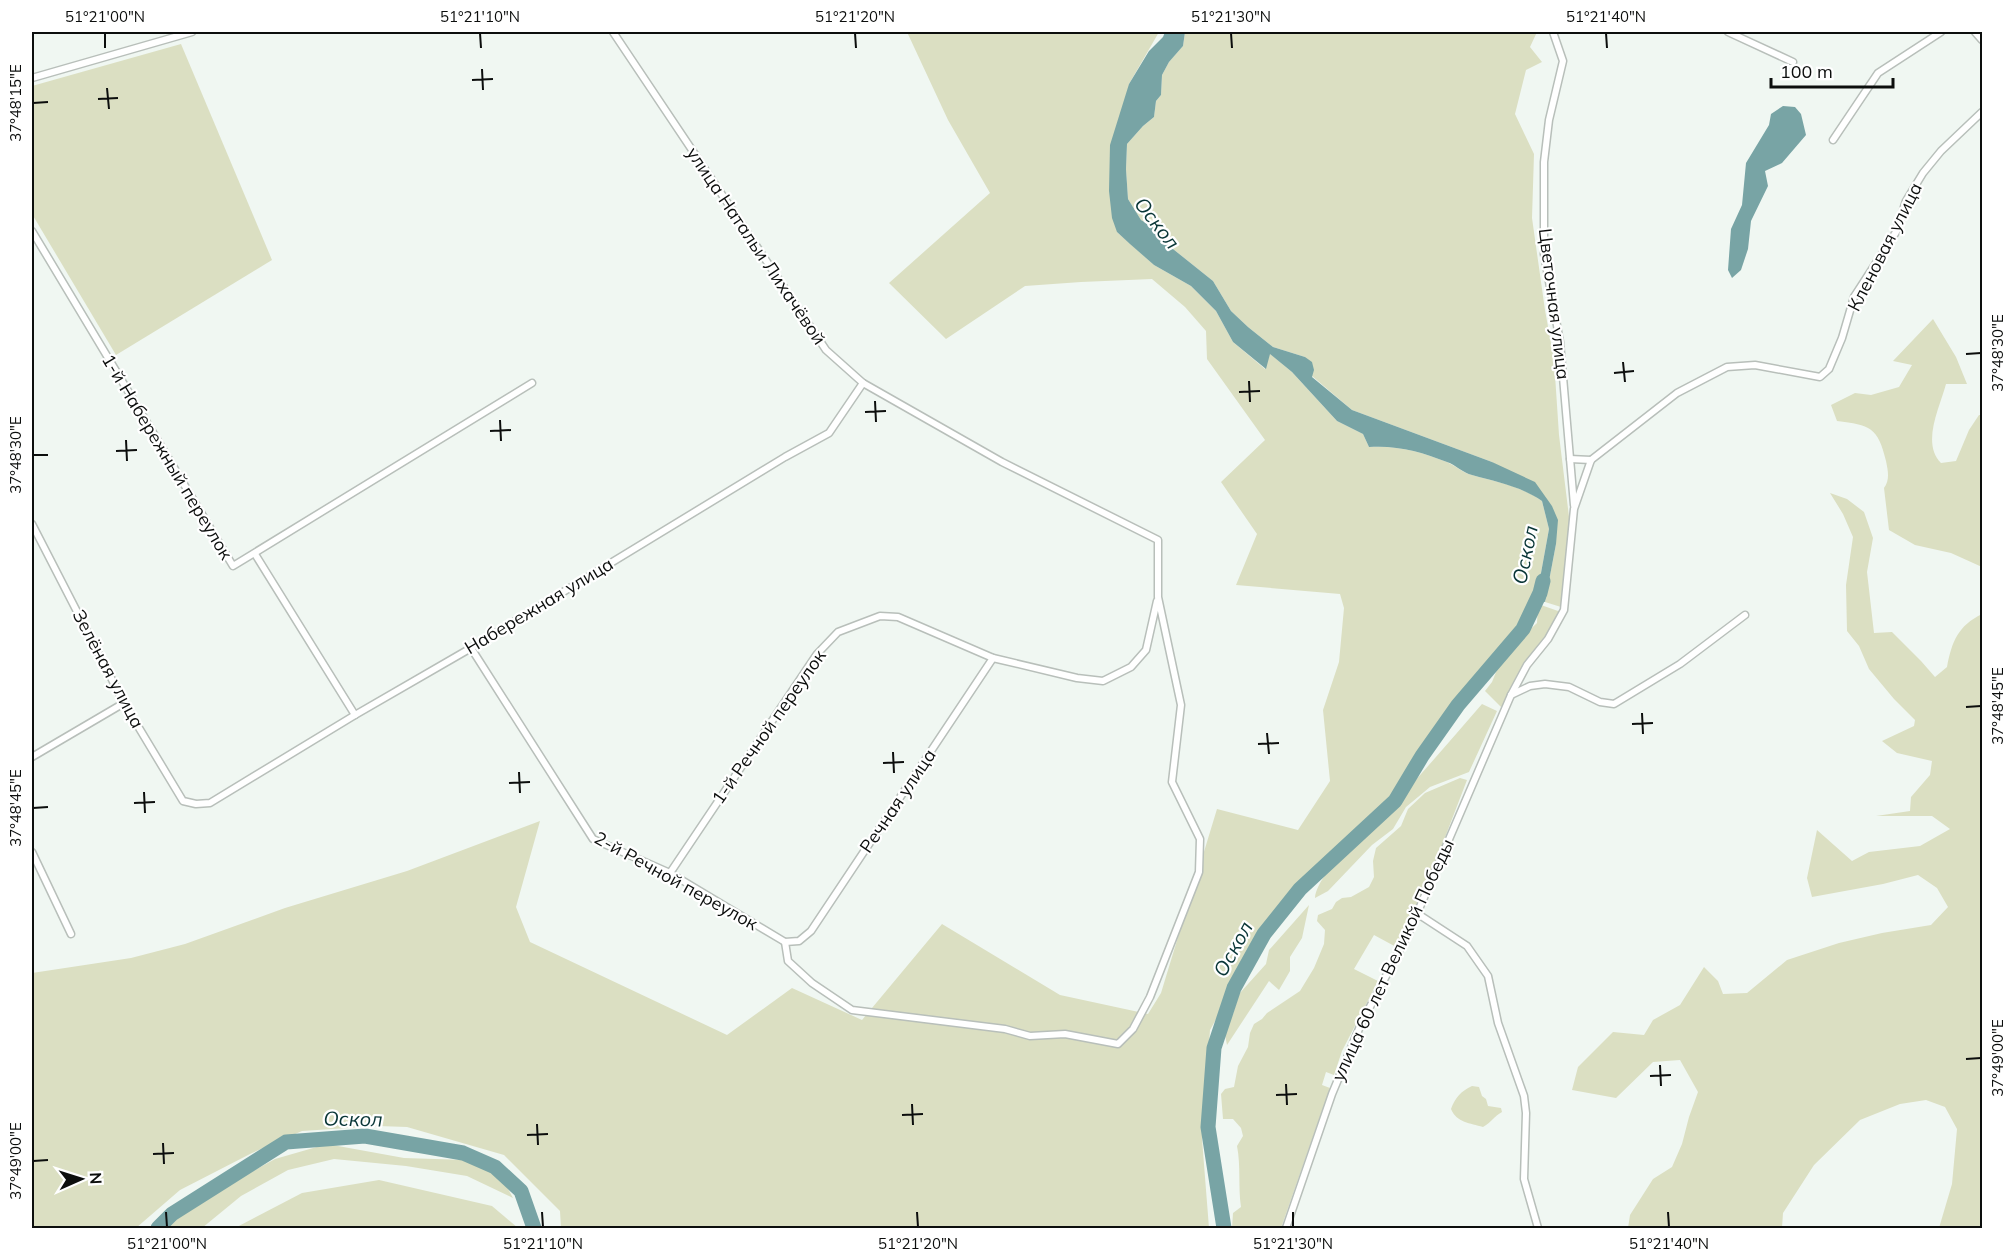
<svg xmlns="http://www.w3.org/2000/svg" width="2014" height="1260" viewBox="0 0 2014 1260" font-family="Mulish,sans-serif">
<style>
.green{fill:#dbdfc2}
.water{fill:#78a4a5}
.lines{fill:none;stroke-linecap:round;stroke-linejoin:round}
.river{stroke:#78a4a5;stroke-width:15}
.minor-casing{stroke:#b8bfba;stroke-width:9}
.minor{stroke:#fff;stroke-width:6}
.ticks{fill:none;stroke:#0c0e0d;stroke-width:2}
.labels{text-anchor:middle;stroke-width:4.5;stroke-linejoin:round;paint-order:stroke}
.street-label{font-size:18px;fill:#0c0e0d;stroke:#fff}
.water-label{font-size:20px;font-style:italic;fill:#083536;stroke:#fff}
.neatline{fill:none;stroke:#0c0e0d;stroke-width:2}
.ticks-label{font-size:15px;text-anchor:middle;fill:#0c0e0d}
</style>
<rect width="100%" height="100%" fill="#f0f7f2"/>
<g class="green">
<path d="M907,32H1159L1129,84L1117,232L1154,265L1191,286L1216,311L1233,342L1265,369L1269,353L1292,372L1337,421L1363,434L1369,447C1397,445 1422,452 1447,462C1456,466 1463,473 1472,475C1497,482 1521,486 1542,501L1549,529L1541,573L1531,597L1523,629L1458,705L1422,756L1395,801L1300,889L1264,934L1210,1030L1202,1139L1209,1228H561L560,1211L504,1155L407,1127L378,1126L302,1131L252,1153L180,1190L136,1228H32V973L131,958L185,944L285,908L407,871L540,821L516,907L530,942L727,1035L792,988L862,1020L942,924L1060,995L1148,1014L1161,993L1217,809L1298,830L1330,781L1323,710L1339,662L1344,608L1340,594L1236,585L1257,534L1221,482L1265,440L1207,359L1206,331L1185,307L1152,279L1081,282L1025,286L946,339L889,283L990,193L948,120Z"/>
<polygon points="1185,32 1537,32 1530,47 1542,62 1526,70 1515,114 1534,154 1532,218 1545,310 1554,360 1559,435 1571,533 1568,589 1561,607 1545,602 1556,544 1552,506 1492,462 1352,410 1312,376 1305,357 1273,347 1248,327 1231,311 1213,281 1173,249 1156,229 1141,220 1128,199 1126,169 1127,144 1143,126 1154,117 1156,101 1161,95 1162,75 1169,62 1183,46"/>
<polygon points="181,44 272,260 116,355 32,214 32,86"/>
<path d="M1933,319L1956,357L1967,384H1946C1940,407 1921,443 1941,463L1956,461L1969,430L1979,415H1982V567L1951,553L1915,545L1889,530L1884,488C1890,480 1888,471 1886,461C1878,427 1870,425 1837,421L1831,405L1855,393L1871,395L1899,387L1912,365L1893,361Z"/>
<path d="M1830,493L1847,499L1864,512L1873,538L1867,572L1874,633L1892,632L1921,661L1935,677L1947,667C1952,641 1958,626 1982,614V1228H1939L1952,1184L1957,1129L1945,1107L1926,1100L1900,1104L1860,1120L1814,1165L1783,1213L1782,1228H1628L1630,1215L1653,1179L1672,1167L1682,1144L1689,1117L1698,1092L1680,1060L1653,1062L1616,1098L1572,1090L1578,1067L1613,1032L1644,1035L1653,1020L1680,1005L1704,967L1718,981L1723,994L1747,993L1787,960L1839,943L1882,933L1931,925L1948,907L1937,888L1918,875L1883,884L1812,897L1807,878L1817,830L1852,861L1869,852L1920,846L1950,829L1932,816H1876L1910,811L1911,797L1930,775L1932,761L1897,753L1882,741L1914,726L1915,720L1894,699L1869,669L1859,646L1847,631L1846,585L1853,537L1843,514Z"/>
<polygon points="1538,604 1561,612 1554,635 1531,661 1522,681 1501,707 1485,691 1492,682 1503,655 1537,623"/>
<path d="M1482,704L1497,711L1469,772L1430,787L1406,807L1393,829L1372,845L1328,891L1315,898C1319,867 1376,826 1397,801C1426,769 1454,736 1482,704Z"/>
<path d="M1460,778L1467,780L1421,900L1398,948L1374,935L1354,969L1378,981L1342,1051L1334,1075L1326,1072L1322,1085L1330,1088L1281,1228H1232L1233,1213L1241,1207C1238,1187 1241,1166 1237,1146L1243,1136L1241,1128L1233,1119H1223L1221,1094L1225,1089L1234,1087L1238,1066L1248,1047L1250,1033L1254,1024L1262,1019L1267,1013L1300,991L1314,968L1324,944L1325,930L1317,921L1318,915L1332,909L1336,902L1342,898L1351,897L1369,887L1374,877L1373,861L1376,848L1401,826L1408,809L1425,793Z"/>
<polygon points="1309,905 1302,938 1290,957 1290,971 1279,990 1269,981 1227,1045 1224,1030 1233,1014 1239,994 1266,964 1269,950"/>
<path d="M1472,1086L1479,1087L1482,1096L1486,1099L1488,1106L1501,1108L1502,1112C1494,1116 1491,1123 1483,1127C1470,1123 1457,1123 1451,1109C1455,1098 1461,1091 1472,1086Z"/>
<polygon points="327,1144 404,1158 466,1160 501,1176 513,1198 467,1176 406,1166 334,1159 288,1170 241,1196 202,1228 164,1228 208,1196 275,1159"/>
<polygon points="379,1180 492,1206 518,1228 235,1228 302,1193"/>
</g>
<g class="water">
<path d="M1165,32H1185L1183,46L1169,62L1162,75L1161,95L1156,101L1154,117L1143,126L1127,144L1126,169L1128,199L1141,220L1156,229L1173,249L1213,281L1231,311L1248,327L1273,347L1305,357L1312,362L1314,370L1312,377L1352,410L1492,462L1535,482L1552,506L1558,520L1556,544L1545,602L1531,597L1541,573L1549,529L1542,501C1520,486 1497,482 1472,475C1463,473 1456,465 1447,462C1422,452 1397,445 1369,447L1363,434L1337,421L1292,372L1270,354L1266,369L1233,342L1216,311L1191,286L1154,265L1130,244L1117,232L1112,218L1109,191L1110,145L1129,84L1149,51L1163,37Z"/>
<polygon points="1783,106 1795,107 1801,114 1806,135 1782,163 1765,171 1768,186 1751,221 1748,249 1741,270 1732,278 1728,270 1731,229 1742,205 1746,163 1769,125 1771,114"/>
</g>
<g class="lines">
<g class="river">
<polyline points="158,1228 172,1214 286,1142 365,1136 463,1153 495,1167 521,1191 534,1228"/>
<polyline points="1224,1228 1208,1127 1214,1048 1234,988 1264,934 1300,889 1395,801 1422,756 1458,705 1523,629 1540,593 1543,581"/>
</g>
<defs>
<g id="minor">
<polyline points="613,32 826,350 863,383 1002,462 1158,540 1158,597 1181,705 1172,782 1200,839 1199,872 1150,997 1133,1029 1118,1044 1065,1034 1030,1036 1005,1029 852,1010 812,983 788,961 785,942"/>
<polyline points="1553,32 1563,61 1549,120 1544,162 1544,254 1560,342 1574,505"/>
<polyline points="1728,32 1793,62"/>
<polyline points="1975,32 1982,40"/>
<polyline points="32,78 192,32"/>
<polyline points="1833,140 1878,73 1941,32"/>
<polyline points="32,231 233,566 532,383"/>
<polyline points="1570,459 1591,460"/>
<polyline points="32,524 124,703 183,801 196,804 210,803 355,715 471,648 785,457 829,433 863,383"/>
<polyline points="255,554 355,715"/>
<polyline points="471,648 593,839 670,873 785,942 799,941 811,931 993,658"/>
<polyline points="1511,695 1530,686 1545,684 1569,687 1600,702 1614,704 1680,664 1745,615"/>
<polyline points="32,757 124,703"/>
<polyline points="32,852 71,934"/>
<polyline points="670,873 817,654 838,632 880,616 898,617 993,658 1077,678 1103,681 1131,667 1146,650 1157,601"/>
<polyline points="1418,914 1467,946 1488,976 1498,1023 1524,1096 1526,1113 1524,1179 1538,1228"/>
<polyline points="1286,1228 1332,1094 1361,1024 1410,930 1511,695 1527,665 1548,639 1564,610 1574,509 1591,460 1677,393 1727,367 1755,365 1820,377 1829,369 1842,338 1854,297 1896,232 1906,201 1923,173 1941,151 1982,112"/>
</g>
</defs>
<use href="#minor" class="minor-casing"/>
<use href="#minor" class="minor"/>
</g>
<path class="ticks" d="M105,33V48M480,33L481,48M855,33L856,48M1231,33L1232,48M1606,33L1607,48M482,69L483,90M472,80L493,79M107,88L109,109M98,99L118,98M33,103L48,102M1966,354L1981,353M1623,362L1625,382M1614,373L1634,371M1249,381L1250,402M1239,392L1260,391M875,401L876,422M865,412L886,411M500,420L501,441M490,431L511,430M126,440L127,461M116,451L137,450M33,455H48M1966,707L1981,706M1642,713L1643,734M1632,724L1653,723M1267,733L1269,754M1258,744L1279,743M893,752L894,773M883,763L904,762M519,772L520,793M509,783L530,782M144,792L145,813M134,803L155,802M33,808L48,807M1966,1059L1981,1058M1660,1065L1661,1086M1650,1076L1671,1075M1286,1084L1287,1105M1276,1095L1297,1094M912,1104L913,1125M902,1115L923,1114M537,1124L538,1145M527,1135L548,1134M163,1143L164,1164M153,1154L174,1153M33,1161L48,1160M166,1212L167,1227M542,1212L543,1227M917,1212L918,1227M1293,1212V1227M1668,1212L1669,1227"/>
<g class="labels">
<g class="street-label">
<text transform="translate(756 246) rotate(56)" y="6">улица Натальи Лихачёвой</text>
<text transform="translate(1885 247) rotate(-63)" y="6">Кленовая улица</text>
<text transform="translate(1554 304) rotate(83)" y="6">Цветочная улица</text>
<text transform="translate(167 457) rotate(59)" y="6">1-й Набережный переулок</text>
<text transform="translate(539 606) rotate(-31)" y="6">Набережная улица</text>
<text transform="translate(108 669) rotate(62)" y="6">Зелёная улица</text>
<text transform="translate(769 727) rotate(-55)" y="6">1-й Речной переулок</text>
<text transform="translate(898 801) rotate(-56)" y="6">Речная улица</text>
<text transform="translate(676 881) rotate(29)" y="6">2-й Речной переулок</text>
<text transform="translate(1393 960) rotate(-65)" y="6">улица 60 лет Великой Победы</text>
</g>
<g class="water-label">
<text transform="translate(1157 223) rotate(52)" y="7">Оскол</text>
<text transform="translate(1525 555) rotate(-78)" y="7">Оскол</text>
<text transform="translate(1233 949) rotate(-61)" y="7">Оскол</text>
<text transform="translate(353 1119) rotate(1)" y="7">Оскол</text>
</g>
</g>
<rect width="2014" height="1260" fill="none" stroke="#ffffff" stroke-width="66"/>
<g transform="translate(81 1179) rotate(87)" stroke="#ffffff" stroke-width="4.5" paint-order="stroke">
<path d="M0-4.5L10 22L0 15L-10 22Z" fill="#0c0e0d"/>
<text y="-9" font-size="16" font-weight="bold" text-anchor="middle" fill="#0c0e0d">N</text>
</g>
<path d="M1771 78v9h122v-9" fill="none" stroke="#0c0e0d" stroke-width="3"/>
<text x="1780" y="78" font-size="18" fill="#0c0e0d" stroke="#ffffff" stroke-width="4.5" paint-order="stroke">100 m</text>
<rect x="33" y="33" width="1948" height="1194" class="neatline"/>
<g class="ticks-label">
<text x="105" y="22">51°21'00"N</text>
<text x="480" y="22">51°21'10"N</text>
<text x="855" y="22">51°21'20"N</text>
<text x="1231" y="22">51°21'30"N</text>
<text x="1606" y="22">51°21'40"N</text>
<text transform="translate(16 103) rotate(-90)" y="5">37°48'15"E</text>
<text transform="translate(1998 353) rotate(-90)" y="5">37°48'30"E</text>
<text transform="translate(16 455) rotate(-90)" y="5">37°48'30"E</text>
<text transform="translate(1998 706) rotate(-90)" y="5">37°48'45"E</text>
<text transform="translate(16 808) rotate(-90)" y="5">37°48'45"E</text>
<text transform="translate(1998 1058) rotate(-90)" y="5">37°49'00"E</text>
<text transform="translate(16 1161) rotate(-90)" y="5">37°49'00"E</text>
<text x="167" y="1249">51°21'00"N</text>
<text x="543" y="1249">51°21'10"N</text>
<text x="918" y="1249">51°21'20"N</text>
<text x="1293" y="1249">51°21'30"N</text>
<text x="1669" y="1249">51°21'40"N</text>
</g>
</svg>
